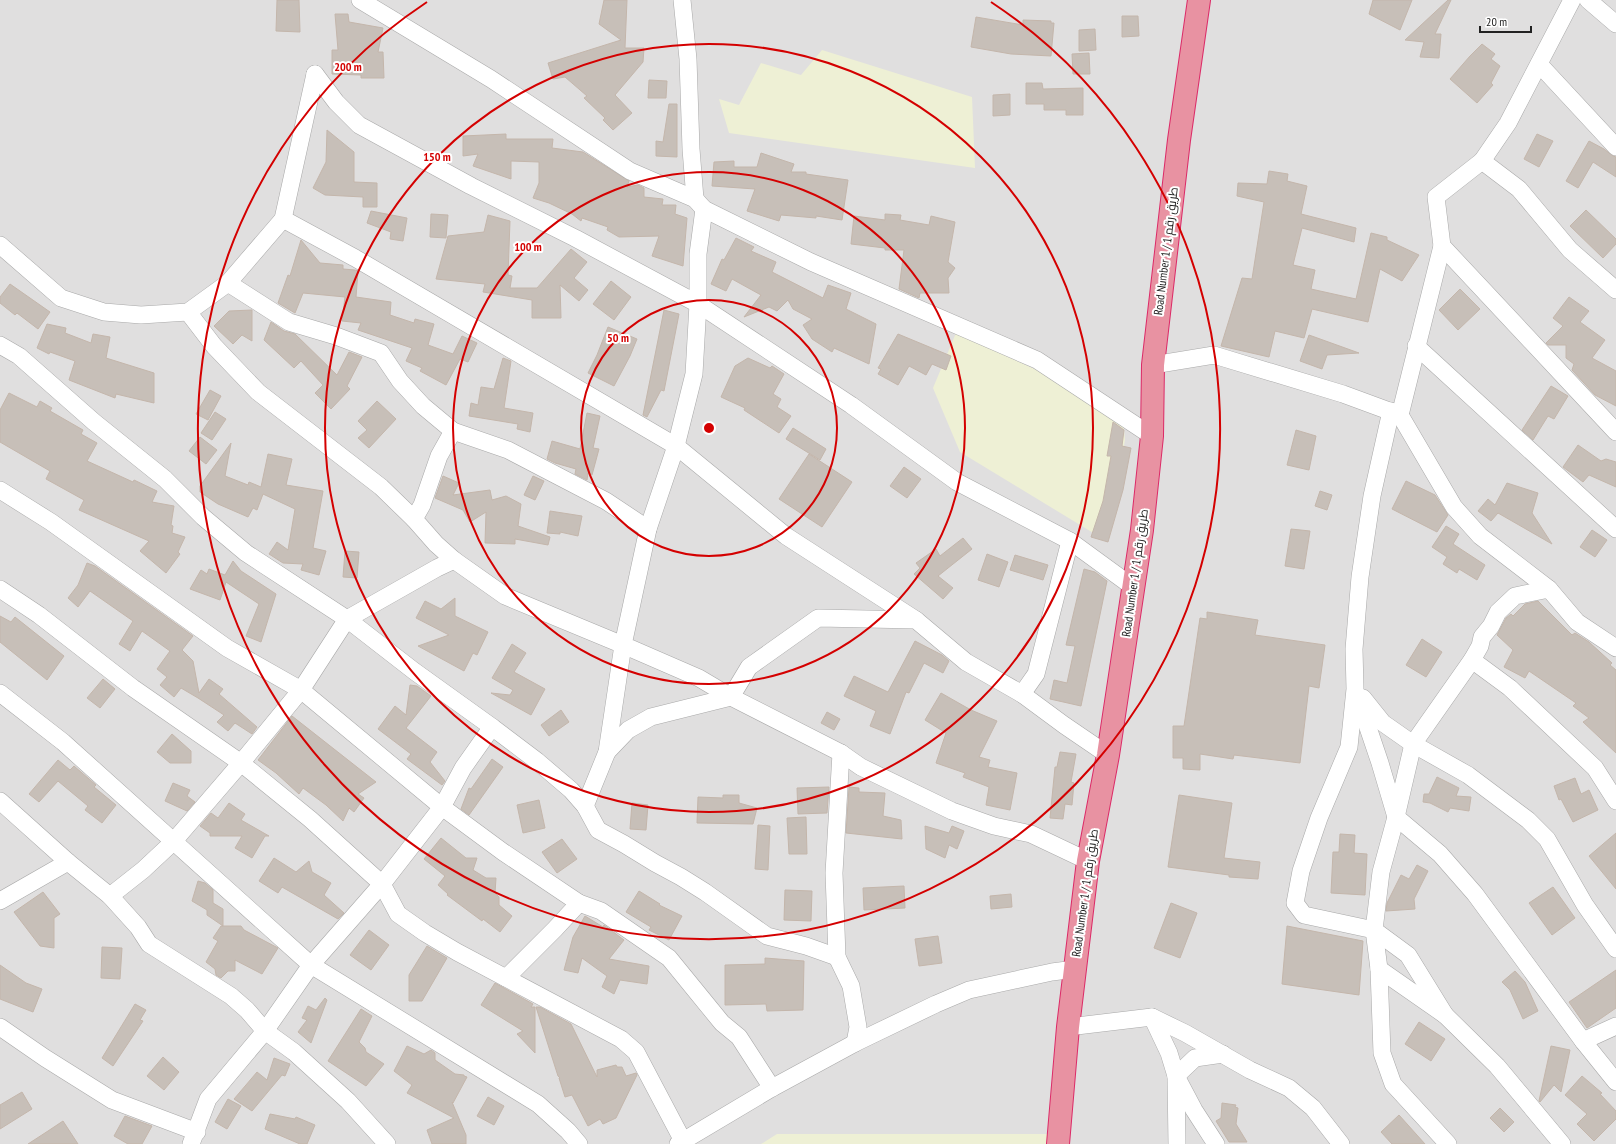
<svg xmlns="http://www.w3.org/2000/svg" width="1616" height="1144" viewBox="0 0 1616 1144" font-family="'PT Sans Narrow',Cairo,sans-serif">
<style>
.residential{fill:#e0dfdf}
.farmland{fill:#eef0d5}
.building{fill:#c7bfb8;stroke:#c4b6ab}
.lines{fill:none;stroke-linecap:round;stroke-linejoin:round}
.minor-casing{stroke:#a9a9a9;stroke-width:18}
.highway-casing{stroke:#dc2a67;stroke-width:24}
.minor{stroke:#fff;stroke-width:17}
.highway{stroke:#e892a2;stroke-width:22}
.ring{fill:none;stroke:#d40000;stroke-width:2}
.labels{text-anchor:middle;stroke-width:4;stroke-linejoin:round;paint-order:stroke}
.street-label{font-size:12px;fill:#222;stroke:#fff}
.centre{fill:#d40000;stroke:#fff;stroke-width:2}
.ring-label{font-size:12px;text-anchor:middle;font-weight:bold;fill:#d40000;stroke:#fff;stroke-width:4;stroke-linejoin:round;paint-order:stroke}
</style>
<rect width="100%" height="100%" fill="#f2efe9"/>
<rect class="residential" x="0" y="0" width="1616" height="1144"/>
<g class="farmland">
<polygon points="822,50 972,97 975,168 729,133 719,99 739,105 761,63 801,75"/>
<polygon points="956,333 1122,409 1125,440 1119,476 1095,534 960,452 933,388"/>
<polygon points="777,1134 1047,1134 1047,1144 761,1144"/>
</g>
<g class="building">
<polygon points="277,0 299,0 300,32 276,31"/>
<polygon points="604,0 627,0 625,48 644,48 643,62 615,95 632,113 613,130 603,120 605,118 584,98 587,96 565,77 553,79 548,63 621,40 599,24"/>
<polygon points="1373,0 1412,0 1400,30 1369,14"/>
<polygon points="1448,0 1451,0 1435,34 1441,34 1439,58 1420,57 1424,42 1405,40"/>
<polygon points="335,14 348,14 349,22 383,28 378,52 383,52 384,78 361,78 361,75 332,74 332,50 338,50"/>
<polygon points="1122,16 1138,16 1139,36 1122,37"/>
<polygon points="976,17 1023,25 1023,20 1051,21 1051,23 1054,23 1051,56 1011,54 971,47"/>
<polygon points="1095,29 1096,50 1079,51 1079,30"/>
<polygon points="1482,44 1495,54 1491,59 1500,66 1491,83 1493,85 1477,103 1450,79 1470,56"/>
<polygon points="1089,53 1090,74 1073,74 1072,54"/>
<polygon points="649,80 667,81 666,98 648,98"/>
<polygon points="1026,83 1042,83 1043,89 1083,88 1083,115 1066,115 1066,110 1044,110 1044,104 1026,104"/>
<polygon points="1010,94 1010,115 993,116 993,95"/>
<polygon points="669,104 677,104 677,157 656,156 656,141 663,142"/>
<polygon points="327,130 354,152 354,182 377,183 377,207 363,207 363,197 325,195 313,188 326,162"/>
<polygon points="506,134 506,139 553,139 552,148 583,152 629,181 627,187 638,185 644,188 644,197 663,199 662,205 676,205 675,214 687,218 683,266 652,256 659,236 619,237 607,230 608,227 582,218 581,221 572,214 549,203 533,198 539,183 539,162 511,161 511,179 473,166 478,154 463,156 463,136"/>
<polygon points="1537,134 1553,141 1539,167 1524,159"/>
<polygon points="1589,141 1604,149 1613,156 1616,157 1616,177 1593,162 1578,188 1566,181"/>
<polygon points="761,153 794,164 791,172 806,172 806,174 848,180 842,220 816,216 816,218 781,215 779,221 747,211 755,189 712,186 714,162 734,161 734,167 757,167"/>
<polygon points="1269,171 1288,174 1287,181 1307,186 1301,214 1356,228 1354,242 1302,228 1293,265 1315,270 1311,289 1356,299 1371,233 1387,237 1387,240 1419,255 1402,281 1380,269 1368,322 1312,309 1304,338 1275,331 1269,357 1221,346 1242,278 1252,279 1264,202 1237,196 1238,183 1267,184"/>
<polygon points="1586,210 1616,239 1616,244 1603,258 1570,226"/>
<polygon points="371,211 407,218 403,241 390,239 391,232 367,223"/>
<polygon points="431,214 448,215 446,238 430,237"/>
<polygon points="885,214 901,215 900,220 929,225 931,216 955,222 948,262 955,268 948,278 949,293 920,293 919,298 899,289 904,250 885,250 885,248 851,244 854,216 885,220"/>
<polygon points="488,215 510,221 508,275 512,276 510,288 537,288 571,249 587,262 574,278 588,290 579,301 560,285 561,318 532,318 532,300 483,292 485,284 436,279 448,236 484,232"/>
<polygon points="736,238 754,247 751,251 776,262 772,272 823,298 828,285 851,293 846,309 876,324 869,364 834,348 832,352 812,339 803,325 812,319 793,309 788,300 777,311 769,307 744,317 761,295 732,279 726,291 711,284 722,259 724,260"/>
<polygon points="301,240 320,263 343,265 343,269 355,270 358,271 356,297 391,302 390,315 414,323 415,319 434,324 428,345 453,354 462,336 477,343 468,362 460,359 446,385 420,371 422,368 406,361 412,348 358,330 361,323 342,321 345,297 303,293 295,313 278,303 288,275 290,276"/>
<polygon points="611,281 631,297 614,320 593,304"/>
<polygon points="10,284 50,312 38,329 17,313 15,315 0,303 0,297"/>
<polygon points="1460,289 1480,309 1458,330 1439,310"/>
<polygon points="1569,297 1589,311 1580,322 1605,340 1592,358 1616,371 1616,406 1595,395 1572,370 1574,364 1566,358 1566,345 1548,345 1546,343 1563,326 1553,318"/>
<polygon points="252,310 252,341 242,335 233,344 214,326 229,311"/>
<polygon points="664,310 679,314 664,391 661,390 647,417 643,415"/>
<polygon points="271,322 284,331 295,334 337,375 349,352 362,357 347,386 350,389 331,409 315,393 323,385 301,361 294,368 264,340"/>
<polygon points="47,324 66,328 65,333 91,343 93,334 110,337 106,358 154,373 154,403 116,394 115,398 69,380 75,361 50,352 49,354 37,348"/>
<polygon points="608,327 637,339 630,356 614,386 588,373 597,355"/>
<polygon points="898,334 951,356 946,370 932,364 926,375 909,366 898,385 878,374 881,369 878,368"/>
<polygon points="1309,335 1359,353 1327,355 1322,369 1300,361"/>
<polygon points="503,358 511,361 504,408 533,413 530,432 517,429 518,424 469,416 471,403 478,405 481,387 494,389"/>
<polygon points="748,358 770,368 772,366 784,374 773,394 781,399 777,407 791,416 779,433 744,410 745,408 721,397 735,366"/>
<polygon points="1551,386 1568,396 1554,419 1548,416 1533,440 1522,430"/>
<polygon points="210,390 221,396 208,420 196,414"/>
<polygon points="9,393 37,407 40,401 52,408 50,411 83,430 81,434 97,443 87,461 133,482 134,480 157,491 152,502 174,506 171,525 173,526 172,533 185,537 178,552 180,554 166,573 140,551 149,541 79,510 84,500 46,479 50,471 0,442 0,410"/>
<polygon points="377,401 396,419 369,448 358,438 367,430 358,421"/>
<polygon points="215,412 226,419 212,440 201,433"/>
<polygon points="587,413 600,416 593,448 599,449 592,475 588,473 587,480 575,474 576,469 555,463 547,459 552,441 580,449"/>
<polygon points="1113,422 1124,430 1122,446 1131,448 1123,490 1108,542 1091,537 1103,501 1111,456 1107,456"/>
<polygon points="793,428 826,449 820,460 786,439"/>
<polygon points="1296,430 1316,436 1309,470 1287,465"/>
<polygon points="200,437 217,450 206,464 189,451"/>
<polygon points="231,443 225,476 248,485 249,482 261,487 268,454 292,459 286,485 323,491 313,548 326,551 319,575 301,570 303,564 283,563 269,554 277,542 288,550 295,509 263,494 257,510 253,508 248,517 218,504 200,492 200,486"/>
<polygon points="1578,445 1601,461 1606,459 1616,462 1616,487 1589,475 1583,482 1563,467"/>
<polygon points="809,454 852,482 822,527 779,499"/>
<polygon points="904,467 921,479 907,498 890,486"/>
<polygon points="443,476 459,483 453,495 490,490 492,500 506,496 521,504 518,526 550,537 548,545 515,539 515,544 485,543 486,512 470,522 463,510 435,498"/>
<polygon points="533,476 544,481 535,500 524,495"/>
<polygon points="1406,481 1435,495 1448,515 1437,532 1392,509"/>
<polygon points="1507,483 1538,493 1532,513 1552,544 1498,513 1491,521 1478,511 1488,499 1495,505"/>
<polygon points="1320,491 1332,495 1327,510 1315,506"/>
<polygon points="550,511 582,516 578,536 560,532 560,534 547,533"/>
<polygon points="1446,526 1459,534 1453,544 1485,565 1477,580 1459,569 1457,573 1443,564 1447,557 1432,547"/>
<polygon points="1291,529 1310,531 1304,569 1285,566"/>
<polygon points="1592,530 1607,540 1595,557 1580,547"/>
<polygon points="963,538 972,549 938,576 953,588 943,599 914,574 920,568 916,563 936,549 940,556"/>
<polygon points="345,551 359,552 357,578 343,577"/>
<polygon points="987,554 1008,562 999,587 978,580"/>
<polygon points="1015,555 1048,565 1043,580 1010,570"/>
<polygon points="233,561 241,571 276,594 261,642 246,636 259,604 226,582 220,600 190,589 201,570 207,574 209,569 225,575"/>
<polygon points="87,563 95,566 193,636 182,650 193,661 199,693 209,679 223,689 219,694 257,727 252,734 235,723 228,731 217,722 224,715 198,698 181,688 174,697 160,685 167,677 157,669 170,651 142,631 130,651 119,644 133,621 90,591 78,607 68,598 78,585"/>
<polygon points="1084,569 1095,572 1107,581 1081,706 1050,699 1054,680 1067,683 1075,646 1066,645"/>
<polygon points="455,598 455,616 488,632 477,655 473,653 464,671 418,646 449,635 416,618 425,601 441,609"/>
<polygon points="1538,601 1572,635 1575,633 1589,642 1612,663 1610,665 1616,670 1616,753 1583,722 1589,718 1573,706 1576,703 1529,671 1525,678 1504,667 1513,650 1497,635 1506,618 1511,614 1513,616 1525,604"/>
<polygon points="1207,612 1258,620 1255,635 1325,645 1319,688 1309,686 1300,763 1234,755 1233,759 1200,754 1200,770 1183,769 1183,758 1173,758 1173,726 1184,726 1200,618 1207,619"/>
<polygon points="0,616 11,622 15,617 64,656 47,680 0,642"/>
<polygon points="1422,639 1442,652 1426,677 1406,665"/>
<polygon points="915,641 942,655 949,661 943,673 924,663 909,693 906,692 890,734 870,726 876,711 844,696 854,676 888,692"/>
<polygon points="512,644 526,653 514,672 545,689 531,715 491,693 510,695 513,690 492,678"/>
<polygon points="103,679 115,689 100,708 87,698"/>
<polygon points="410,685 417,686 431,696 406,728 437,752 430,762 445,781 442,785 407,759 411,754 378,729 395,706 406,715"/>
<polygon points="941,693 971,710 997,721 979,757 990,760 988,767 1017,773 1010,810 986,805 989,787 963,777 965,773 936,763 946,733 925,720"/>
<polygon points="561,710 569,722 549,736 541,725"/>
<polygon points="827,712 840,719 834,730 821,723"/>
<polygon points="292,716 376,782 358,794 364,798 354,812 349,808 343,821 326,805 303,788 299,794 276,773 258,760"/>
<polygon points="172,734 191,751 191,763 170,763 157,752"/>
<polygon points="1060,752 1076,754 1071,782 1074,783 1072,805 1065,804 1063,819 1050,818 1055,767 1057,767"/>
<polygon points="492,759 503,767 469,815 461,809 469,788 471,789"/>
<polygon points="58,760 70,770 74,766 96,785 94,787 116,805 102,823 85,810 88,806 58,781 39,802 29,794"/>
<polygon points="1437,777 1459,788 1456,796 1471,797 1469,811 1450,808 1448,812 1430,803 1423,802 1424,794 1429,794"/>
<polygon points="1575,778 1581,794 1589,790 1598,810 1573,822 1561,799 1559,800 1554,786"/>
<polygon points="173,783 190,790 187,796 195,802 187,811 165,801"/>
<polygon points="829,787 827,813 798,814 797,788"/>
<polygon points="849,787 859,788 859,792 885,793 883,816 901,820 902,839 846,833"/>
<polygon points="723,795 739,795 739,803 757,808 753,824 697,823 698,797 723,798"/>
<polygon points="1179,795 1232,803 1224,858 1260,862 1258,879 1229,877 1229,875 1168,867"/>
<polygon points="539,800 545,828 523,833 517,805"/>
<polygon points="229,803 245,814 241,820 269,836 265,836 252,858 235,848 242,836 210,836 210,833 200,826 211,813 218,818"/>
<polygon points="632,803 648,805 646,830 630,829"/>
<polygon points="806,817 807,854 789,854 787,818"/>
<polygon points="758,825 770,826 768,870 755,869"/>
<polygon points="925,826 949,833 952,826 964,831 957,849 949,845 945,858 926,849"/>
<polygon points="1616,833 1616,889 1589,856"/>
<polygon points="1340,834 1355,835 1354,853 1367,854 1365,895 1331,893 1333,852 1339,852"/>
<polygon points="441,838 466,858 477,858 473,870 486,878 496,878 495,893 499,897 499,905 512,916 500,932 483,919 482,921 447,895 448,894 438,885 445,876 424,859"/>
<polygon points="562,839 577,859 557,873 542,852"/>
<polygon points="274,858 296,872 309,861 312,872 331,883 324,895 344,913 338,919 282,887 278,893 259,881"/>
<polygon points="1417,865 1428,871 1414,899 1415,909 1386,911 1387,903 1401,875 1409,879"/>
<polygon points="198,881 205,883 213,890 213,903 223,909 223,926 241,926 244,930 278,948 262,974 235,960 235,971 228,971 221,978 216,975 215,969 206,962 218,941 213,938 221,926 223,926 207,915 207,910 192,901"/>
<polygon points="904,886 905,908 864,910 863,888"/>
<polygon points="1553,887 1575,918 1552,935 1529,903"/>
<polygon points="785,890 812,891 811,921 784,920"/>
<polygon points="639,891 660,904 659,905 682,916 669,940 649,930 651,927 626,912"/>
<polygon points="43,892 60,914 54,918 54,948 40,946 14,912"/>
<polygon points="1011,894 1012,907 991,909 990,896"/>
<polygon points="1171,903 1197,913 1180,958 1154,948"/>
<polygon points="585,916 603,927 604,925 624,940 609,959 649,966 647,984 620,980 614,994 602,987 607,976 582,958 578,973 564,970 573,937"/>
<polygon points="1287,926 1363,941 1359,995 1282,984"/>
<polygon points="369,930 389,945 371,970 350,955"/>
<polygon points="938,936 942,963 919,966 915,939"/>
<polygon points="427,946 447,958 422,1001 409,1001 409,975"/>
<polygon points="102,947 122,948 120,979 101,978"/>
<polygon points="765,958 804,961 803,1010 767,1011 766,1004 725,1005 725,965 765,964"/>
<polygon points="0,965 26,983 42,989 33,1012 0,999"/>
<polygon points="1616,970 1616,1008 1587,1028 1569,1002"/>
<polygon points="1515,971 1525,982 1538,1011 1523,1019 1510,990 1502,982"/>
<polygon points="495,983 533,1004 531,1007 535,1007 535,1053 517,1034 523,1031 481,1005"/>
<polygon points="325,998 327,1000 311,1043 298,1032 307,1020 302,1018 308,1006 316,1010"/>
<polygon points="135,1004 146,1010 140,1020 143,1021 113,1066 102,1058"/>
<polygon points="536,1007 540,1007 571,1024 597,1077 597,1070 616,1065 617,1067 622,1067 626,1076 636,1073 637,1075 616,1118 603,1124 600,1119 588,1126 572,1095 565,1097 559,1078 560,1078 558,1076"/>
<polygon points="361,1009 372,1016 359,1042 365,1048 366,1052 384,1064 366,1086 328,1061"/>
<polygon points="1419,1022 1445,1039 1431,1061 1405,1044"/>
<polygon points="407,1046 424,1054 431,1050 435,1053 435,1060 455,1074 464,1075 464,1076 467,1077 453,1103 452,1102 466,1135 466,1144 432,1144 427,1130 454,1118 407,1093 412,1085 394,1071"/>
<polygon points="1551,1046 1570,1050 1561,1092 1554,1085 1540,1102 1539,1101"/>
<polygon points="163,1057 179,1072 164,1090 147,1076"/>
<polygon points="274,1058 290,1064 285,1076 282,1075 252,1111 234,1099 257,1072 267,1080"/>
<polygon points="1582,1076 1602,1093 1600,1094 1616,1111 1616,1119 1594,1141 1577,1124 1587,1114 1565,1095"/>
<polygon points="22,1092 32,1109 0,1129 0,1105"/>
<polygon points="488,1097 504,1106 494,1125 477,1116"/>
<polygon points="228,1099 241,1106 227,1129 215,1122"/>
<polygon points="1222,1103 1236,1105 1235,1107 1238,1108 1236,1124 1247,1142 1229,1142 1216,1121 1221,1118"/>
<polygon points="1500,1108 1514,1122 1504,1132 1490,1118"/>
<polygon points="270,1114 295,1119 296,1117 315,1125 307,1144 300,1144 265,1129"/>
<polygon points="1399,1115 1425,1144 1392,1144 1381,1132"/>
<polygon points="125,1116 152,1126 142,1144 128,1144 114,1136"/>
<polygon points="63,1121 78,1144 28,1144 48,1131"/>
</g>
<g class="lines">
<defs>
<g id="minor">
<polyline points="360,0 491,79 630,171 695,199 704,209 811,262 1037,360 1152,436"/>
<polyline points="682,0 688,59 691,149 695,199"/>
<polyline points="1572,0 1508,123 1482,161 1436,197 1442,246 1616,432"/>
<polyline points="1588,0 1616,24"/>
<polyline points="1539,64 1616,147"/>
<polyline points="315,74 336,102 359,125 471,186 575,238 698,304 851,405 957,482 1070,541 1133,587"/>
<polyline points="1482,161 1519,189 1570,250 1616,290"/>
<polyline points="704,209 698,254 698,304 694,374 676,446 648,529 623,645 699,678 731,697 841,753 861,767 952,811 994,826 1031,834 1088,861"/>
<polyline points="283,219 355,258 676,446 786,536 916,620"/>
<polyline points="0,245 61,298 104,312 141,315 188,312 228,283 283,219 315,74"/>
<polyline points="228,283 289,322 336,336 381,353 400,381 423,406 453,431 508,450 606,501 648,529"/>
<polyline points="188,312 214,346 258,392 381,487 414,519"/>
<polyline points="0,345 19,356 94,422 165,479 203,517 246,553 347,619 414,671 492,727 537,761 571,790 585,806 598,830 624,844 655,863 681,877 705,892 767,936 806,946 837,957"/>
<polyline points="1416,346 1616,529"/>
<polyline points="1153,365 1214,355 1343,394 1400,415 1454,507 1480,536 1549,589"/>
<polyline points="1391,411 1372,496 1360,577 1354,649 1355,689 1349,747 1319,818 1301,871 1295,903 1304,915 1374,930 1379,969 1382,1053 1393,1084 1448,1144"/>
<polyline points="1400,415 1442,246"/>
<polyline points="0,490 51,522 227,648 301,690 442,807 503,852 579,903 601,911 669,958 722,1023 739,1037 772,1088"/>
<polyline points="454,560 505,596 623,645 607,752 585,806"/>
<polyline points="0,589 39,615 133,688 241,763 310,819 382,884 398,914 425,933 457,952 621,1039 636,1052 683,1141"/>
<polyline points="1472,660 1510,688 1595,768 1616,801"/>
<polyline points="0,693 63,742 311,965 538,1104 568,1131 579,1144"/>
<polyline points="1022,694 1036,674 1070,541"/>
<polyline points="1357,695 1380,763 1396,817 1440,854 1475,894 1583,1041 1616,1082"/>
<polyline points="1363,698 1383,723 1413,744 1468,775 1528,820 1547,839 1585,905 1616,949"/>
<polyline points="607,752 628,730 651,717 731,697 749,667 818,618 916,620 966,662 1022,694 1064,725 1108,755"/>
<polyline points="841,753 834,873 837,957 851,986 858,1027 855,1043"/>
<polyline points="0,801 68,862 110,896 138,927 149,944 231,996 247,1010 265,1031 294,1052 348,1101 387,1144"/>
<polyline points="110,896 143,870 173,842 241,763 301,690 347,619 437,568 454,560 436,544 414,519 422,505 439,456 453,431"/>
<polyline points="0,901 68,862"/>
<polyline points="1379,969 1445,1015 1497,1066 1562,1144"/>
<polyline points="506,978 555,929 579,903"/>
<polyline points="1445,1015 1408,955 1374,930 1381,872 1396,817 1413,744 1472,660 1480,646 1482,637 1491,626 1498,612 1515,596 1549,589 1577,622 1616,648"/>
<polyline points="1152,1017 1169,1053 1176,1076 1194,1110 1216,1144"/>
<polyline points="0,1027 45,1058 112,1100 197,1132"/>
<polyline points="1068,1027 1152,1017 1185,1033 1250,1070 1289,1088 1313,1108 1341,1144"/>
<polyline points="1583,1041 1616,1026"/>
<polyline points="191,1144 208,1099 265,1031 311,965 382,884 442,807 463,768 492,727"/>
<polyline points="678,1144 772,1088 855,1043 936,1004 969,990 1052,972 1075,969"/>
<polyline points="1177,1144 1176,1076 1195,1058 1223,1054"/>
</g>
<polyline id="highway" points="1058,1144 1068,1027 1088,861 1108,755 1142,530 1152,436 1153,365 1179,140 1199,0"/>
</defs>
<use href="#minor" class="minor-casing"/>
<use href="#highway" class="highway-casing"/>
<use href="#minor" class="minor"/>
<use href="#highway" class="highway"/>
</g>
<g class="ring">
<circle cx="709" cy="428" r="128"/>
<circle cx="709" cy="428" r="256"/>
<circle cx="709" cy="428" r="384"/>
<path d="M991 2A511 511 0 1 1 427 2"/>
</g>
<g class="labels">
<g class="street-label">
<text transform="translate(1166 251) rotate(-83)" y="4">Road Number 1 / طريق رقم 1</text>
<text transform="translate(1135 573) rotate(-82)" y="4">Road Number 1 / طريق رقم 1</text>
<text transform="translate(1085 893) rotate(-82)" y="4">Road Number 1 / طريق رقم 1</text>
</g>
</g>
<circle cx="709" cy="428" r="6" class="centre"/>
<g class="ring-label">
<text x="348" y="71">200 m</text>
<text x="437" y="161">150 m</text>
<text x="528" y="251">100 m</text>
<text x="618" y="342">50 m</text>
</g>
<path d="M1480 26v6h51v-6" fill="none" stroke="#222222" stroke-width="2"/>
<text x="1486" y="26" font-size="12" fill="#222222" stroke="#ffffff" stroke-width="3" paint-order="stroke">20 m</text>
</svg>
